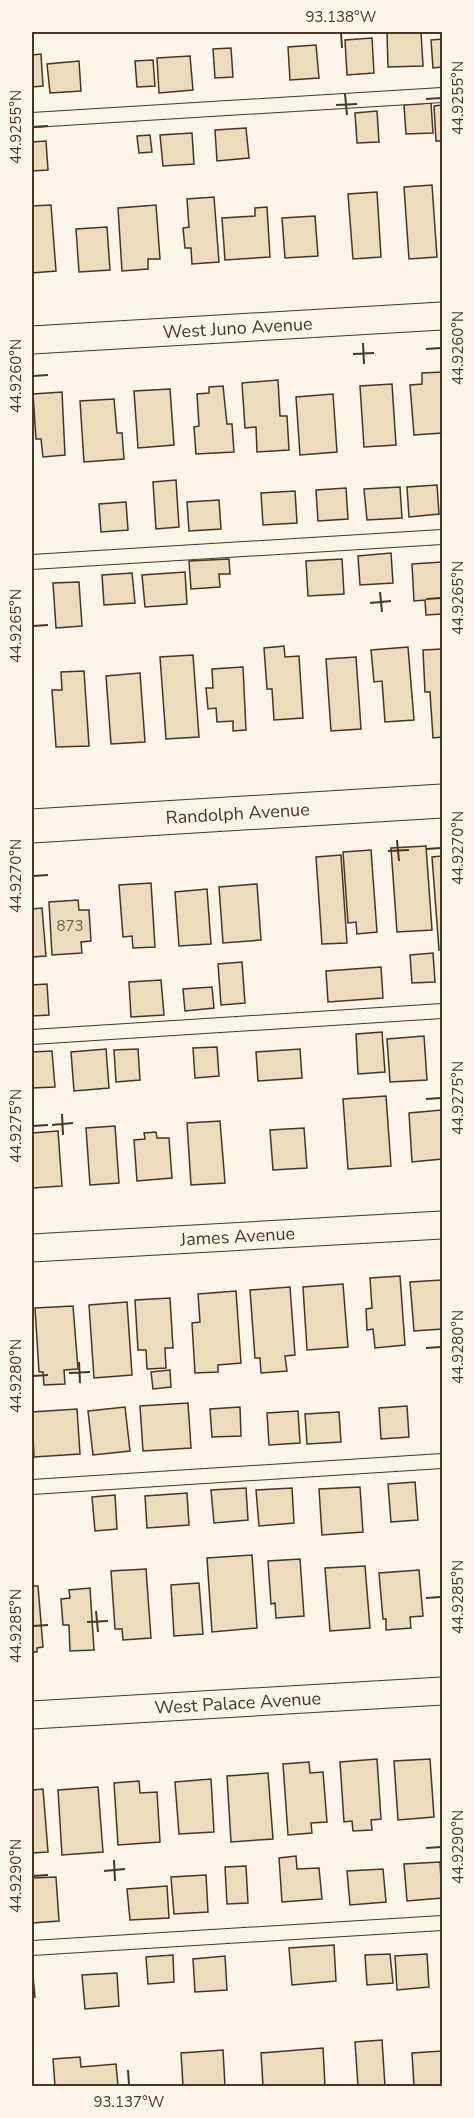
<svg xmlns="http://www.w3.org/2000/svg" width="474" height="2118" viewBox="0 0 474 2118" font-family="'Nunito Sans',sans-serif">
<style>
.building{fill:#ecdcbc;stroke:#4a3520;stroke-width:1.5}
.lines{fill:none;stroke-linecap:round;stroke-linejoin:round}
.lane-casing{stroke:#4a3520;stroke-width:16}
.street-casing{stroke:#4a3520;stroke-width:29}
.secondary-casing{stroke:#4a3520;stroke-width:35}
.lane{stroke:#fbf6e9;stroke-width:14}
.street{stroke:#fbf6e9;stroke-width:27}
.secondary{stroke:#fbf6e9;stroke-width:33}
.ticks{fill:none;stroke:#4a3520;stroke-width:2}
.labels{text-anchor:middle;stroke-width:4.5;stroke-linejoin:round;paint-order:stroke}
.number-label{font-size:15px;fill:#725f47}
.street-label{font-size:18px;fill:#4a3520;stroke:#fbf6e9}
.neatline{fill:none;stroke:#4a3520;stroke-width:2}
.ticks-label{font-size:15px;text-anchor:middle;fill:#4a3520}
</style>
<rect width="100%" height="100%" fill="#fbf6e9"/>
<g class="building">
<polygon points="387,32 421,32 423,66 388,67"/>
<polygon points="372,38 374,73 347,75 345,40"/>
<polygon points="442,39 442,67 433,68 431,40"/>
<polygon points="316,45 319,78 290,80 288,47"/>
<polygon points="231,48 233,77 215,78 213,49"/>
<polygon points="41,54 43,86 32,87 32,55"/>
<polygon points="190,56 193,90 159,93 157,58"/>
<polygon points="153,60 155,86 137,87 135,61"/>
<polygon points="79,61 81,91 50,93 47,64"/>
<polygon points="431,103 433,133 406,134 404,105"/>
<polygon points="442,105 442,141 436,141 434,106"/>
<polygon points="377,111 379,142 357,143 355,113"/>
<polygon points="246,128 249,158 217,161 215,130"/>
<polygon points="192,133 194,164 163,166 160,135"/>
<polygon points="150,135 152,152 139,153 137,136"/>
<polygon points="46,141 48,170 32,171 32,142"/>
<polygon points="432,185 437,257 409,259 404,187"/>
<polygon points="377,192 381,257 353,259 348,194"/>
<polygon points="214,197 219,262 192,264 191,248 185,248 183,228 189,227 187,199"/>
<polygon points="51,205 56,271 32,273 32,206"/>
<polygon points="156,205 160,259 148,259 148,269 122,271 118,208"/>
<polygon points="267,207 270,257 225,260 222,218 255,216 255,208"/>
<polygon points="315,216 318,256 285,258 282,218"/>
<polygon points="107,227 110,270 79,272 76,229"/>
<polygon points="442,372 442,433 414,435 410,385 422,384 422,373"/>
<polygon points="278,380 280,416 287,416 289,450 257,452 256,427 245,428 242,383"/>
<polygon points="392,384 396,445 364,447 360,386"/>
<polygon points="223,386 227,424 232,424 234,452 196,454 194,427 199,426 197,394 209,393 209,387"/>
<polygon points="170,389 174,445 138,448 134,391"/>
<polygon points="62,392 65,455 43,457 41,439 36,439 33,394"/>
<polygon points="333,394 337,452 300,455 296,397"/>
<polygon points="114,399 117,433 122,433 124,459 84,462 80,401"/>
<polygon points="176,480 179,527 156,529 153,482"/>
<polygon points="437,485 439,514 409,517 407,487"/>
<polygon points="400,487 402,518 367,520 364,489"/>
<polygon points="346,488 348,519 318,521 316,490"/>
<polygon points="295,491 297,523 263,525 261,493"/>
<polygon points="219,500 221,529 189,531 187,502"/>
<polygon points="126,502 128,530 101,532 99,504"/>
<polygon points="391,553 393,583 360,585 358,556"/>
<polygon points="229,559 230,574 219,574 220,587 191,589 189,561"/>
<polygon points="342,559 344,594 308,596 306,561"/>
<polygon points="442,562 442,614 426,615 425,600 414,601 412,564"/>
<polygon points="185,572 187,604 145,607 142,575"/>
<polygon points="132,573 135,603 104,605 102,575"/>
<polygon points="79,582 82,626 56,628 53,583"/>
<polygon points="284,646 285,657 299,656 303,718 274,720 272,689 267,689 264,648"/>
<polygon points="408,647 414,720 385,722 382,681 374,682 371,650"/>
<polygon points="442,649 442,737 433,738 430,692 425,692 423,650"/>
<polygon points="193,655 199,737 166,739 160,657"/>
<polygon points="356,657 361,729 331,731 326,659"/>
<polygon points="243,667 246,730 233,731 233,721 217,722 216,708 208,709 206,688 213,688 212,669"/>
<polygon points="84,671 89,746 56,747 52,690 62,690 61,672"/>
<polygon points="140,673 145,742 111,744 106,676"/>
<polygon points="426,846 432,930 397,932 391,848"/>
<polygon points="371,850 377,932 357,934 356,922 348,923 343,852"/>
<polygon points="341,855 347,943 322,944 316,857"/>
<polygon points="442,856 442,950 439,950 432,857"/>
<polygon points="151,883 155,947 133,948 132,936 123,937 119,885"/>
<polygon points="257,884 261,940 223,943 219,887"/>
<polygon points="207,889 211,944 179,946 175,892"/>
<polygon points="78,900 79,910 89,910 91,941 81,942 82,953 52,955 49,902"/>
<polygon points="42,908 46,956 32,957 32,909"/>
<polygon points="433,953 435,982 412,983 410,955"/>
<polygon points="242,962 245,1003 221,1005 218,964"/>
<polygon points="381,967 383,998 328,1002 326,971"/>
<polygon points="161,980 164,1015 131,1017 129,982"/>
<polygon points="47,984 49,1015 32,1016 32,985"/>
<polygon points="212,987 214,1008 185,1011 183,989"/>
<polygon points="382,1032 385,1072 358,1074 356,1034"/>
<polygon points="424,1036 427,1080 390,1082 387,1039"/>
<polygon points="217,1047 219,1076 195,1078 193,1048"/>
<polygon points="106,1049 109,1088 74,1091 71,1052"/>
<polygon points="138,1049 140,1080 116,1082 114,1050"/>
<polygon points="300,1049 302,1078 258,1081 256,1052"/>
<polygon points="52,1051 55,1087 32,1088 32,1052"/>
<polygon points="386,1096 391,1166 348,1169 343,1099"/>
<polygon points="442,1110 442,1159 412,1162 409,1113"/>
<polygon points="220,1121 225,1183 191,1185 187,1123"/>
<polygon points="115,1126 119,1183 90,1185 86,1128"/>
<polygon points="304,1128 307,1168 273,1170 270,1130"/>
<polygon points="58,1131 62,1186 32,1188 32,1133"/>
<polygon points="156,1132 157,1138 169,1138 172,1178 137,1181 134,1140 145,1139 144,1133"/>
<polygon points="400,1276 405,1345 375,1348 373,1329 367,1330 366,1309 372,1308 370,1278"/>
<polygon points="442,1280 442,1329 414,1331 410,1282"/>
<polygon points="343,1284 348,1347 307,1350 303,1287"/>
<polygon points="290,1287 295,1355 285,1356 287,1371 261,1373 260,1358 255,1358 250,1290"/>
<polygon points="236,1291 241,1363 218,1365 218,1372 195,1373 192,1323 200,1322 198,1294"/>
<polygon points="170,1298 173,1348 165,1348 166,1368 147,1369 146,1350 138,1350 135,1300"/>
<polygon points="127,1302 132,1375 94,1378 89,1305"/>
<polygon points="73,1306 78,1369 64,1370 65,1384 44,1385 43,1372 39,1372 35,1308"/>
<polygon points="170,1370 171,1387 153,1389 151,1372"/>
<polygon points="188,1403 191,1448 143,1451 140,1406"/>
<polygon points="407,1406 409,1437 381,1439 379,1408"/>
<polygon points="125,1407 130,1451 93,1455 88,1411"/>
<polygon points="240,1407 241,1436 212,1437 210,1409"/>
<polygon points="77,1409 80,1454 34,1457 32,1412"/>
<polygon points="298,1411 300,1443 269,1445 267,1413"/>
<polygon points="339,1412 341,1442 307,1444 305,1414"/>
<polygon points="415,1482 418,1520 391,1522 388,1484"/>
<polygon points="360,1487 363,1532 322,1535 319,1489"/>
<polygon points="246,1488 248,1520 214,1523 211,1490"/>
<polygon points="292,1488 294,1523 259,1526 256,1490"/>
<polygon points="187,1493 189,1525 147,1528 145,1496"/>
<polygon points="115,1495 117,1529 95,1531 92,1497"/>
<polygon points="252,1555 257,1628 212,1632 207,1558"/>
<polygon points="300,1559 304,1616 276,1618 275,1603 271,1604 268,1561"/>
<polygon points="365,1566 370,1628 330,1631 325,1568"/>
<polygon points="146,1569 151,1638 123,1640 122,1629 115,1629 111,1571"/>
<polygon points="419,1570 423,1616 410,1617 411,1628 386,1630 386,1619 383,1619 379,1573"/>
<polygon points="199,1583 203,1634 174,1636 171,1585"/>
<polygon points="32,1586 38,1586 43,1647 37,1648 37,1652 32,1652"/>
<polygon points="90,1588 94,1650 70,1651 69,1625 63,1625 61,1599 70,1598 69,1590"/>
<polygon points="377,1759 381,1819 371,1820 372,1830 353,1831 352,1821 344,1822 340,1762"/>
<polygon points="430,1759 434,1817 398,1820 394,1761"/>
<polygon points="309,1762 310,1773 323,1772 327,1822 311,1823 312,1833 288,1835 283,1764"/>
<polygon points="268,1773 273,1839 231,1842 227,1776"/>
<polygon points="211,1779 214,1832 179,1834 175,1782"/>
<polygon points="139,1781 140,1793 157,1792 160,1842 118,1845 114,1783"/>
<polygon points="98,1787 103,1852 62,1855 58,1790"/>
<polygon points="43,1789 48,1852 32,1853 32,1790"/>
<polygon points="296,1856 297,1869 319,1868 322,1899 282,1902 279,1858"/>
<polygon points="440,1862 442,1898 407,1901 404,1864"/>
<polygon points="246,1866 248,1903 227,1904 225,1867"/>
<polygon points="383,1869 386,1902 350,1905 347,1871"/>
<polygon points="206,1875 208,1912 174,1914 171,1877"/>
<polygon points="56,1877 59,1921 32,1923 32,1878"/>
<polygon points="167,1886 169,1918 130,1920 127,1889"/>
<polygon points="334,1945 336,1981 292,1985 289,1948"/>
<polygon points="390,1954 393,1983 367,1985 365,1955"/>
<polygon points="427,1954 429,1987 397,1990 395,1956"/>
<polygon points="173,1955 174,1982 148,1984 146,1957"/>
<polygon points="225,1956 227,1990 195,1992 193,1959"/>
<polygon points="32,1964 35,1997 32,1997"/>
<polygon points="117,1973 119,2006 85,2009 82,1975"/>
<polygon points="382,2040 385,2086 358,2086 355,2042"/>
<polygon points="323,2048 325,2086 263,2086 261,2053"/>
<polygon points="223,2050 225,2086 183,2086 181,2053"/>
<polygon points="442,2051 442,2086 414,2086 412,2053"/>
<polygon points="80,2057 81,2067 116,2064 118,2086 55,2086 53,2059"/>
</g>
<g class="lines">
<defs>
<g id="lane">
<polyline points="32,120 442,95"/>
<polyline points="32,562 442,537"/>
<polyline points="32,1037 442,1011"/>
<polyline points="32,1487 442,1461"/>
<polyline points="32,1948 442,1923"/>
</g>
<g id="street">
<path id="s1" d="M32,340L442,316"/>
<path id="s2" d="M32,1248L442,1225"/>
<path id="s3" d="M32,1715L442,1691"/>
</g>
<g id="secondary">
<path id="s4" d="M32,826L442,801"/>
</g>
</defs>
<use href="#lane" class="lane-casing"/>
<use href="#street" class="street-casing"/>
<use href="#secondary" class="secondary-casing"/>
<use href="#lane" class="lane"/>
<use href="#street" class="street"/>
<use href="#secondary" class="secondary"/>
</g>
<path class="ticks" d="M341,33L342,48M345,94L347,115M426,99L441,98M336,105L357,104M33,127L48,126M363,343L364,364M426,349L441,348M353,354L374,353M33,376L48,375M380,592L382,612M426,599L441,598M370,603L391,601M33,626L48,625M397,840L399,861M426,849L441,848M388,851L409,850M33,876L48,875M426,1099L441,1098M62,1114L63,1135M52,1125L73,1123M33,1126L48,1125M426,1348L441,1347M79,1362L80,1383M69,1373L90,1372M33,1376L48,1375M426,1598L441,1597M96,1611L98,1632M87,1622L108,1621M33,1626L48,1625M426,1848L441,1847M114,1860L115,1881M104,1871L125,1869M33,1876L48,1875M128,2070L129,2085"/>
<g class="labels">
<g class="number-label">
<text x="70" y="931">873</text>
</g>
<g class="street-label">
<text dy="6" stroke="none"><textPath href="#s1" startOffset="206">West Juno Avenue</textPath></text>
<text dy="6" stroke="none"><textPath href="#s4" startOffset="206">Randolph Avenue</textPath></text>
<text dy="6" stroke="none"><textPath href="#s2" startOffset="206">James Avenue</textPath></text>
<text dy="6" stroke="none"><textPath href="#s3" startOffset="206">West Palace Avenue</textPath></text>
</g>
</g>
<rect width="474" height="2118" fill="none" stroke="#fbf6e9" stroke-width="66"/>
<rect x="33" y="33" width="408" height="2052" class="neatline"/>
<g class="ticks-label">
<text x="341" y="22">93.138°W</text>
<text transform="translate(458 98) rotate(-90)" y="5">44.9255°N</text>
<text transform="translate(16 127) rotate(-90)" y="5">44.9255°N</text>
<text transform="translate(458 348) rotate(-90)" y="5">44.9260°N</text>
<text transform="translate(16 376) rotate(-90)" y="5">44.9260°N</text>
<text transform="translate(458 598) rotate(-90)" y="5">44.9265°N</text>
<text transform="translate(16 626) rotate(-90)" y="5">44.9265°N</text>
<text transform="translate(458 848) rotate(-90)" y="5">44.9270°N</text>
<text transform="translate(16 876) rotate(-90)" y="5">44.9270°N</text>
<text transform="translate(458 1098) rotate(-90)" y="5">44.9275°N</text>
<text transform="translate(16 1126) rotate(-90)" y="5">44.9275°N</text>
<text transform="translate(458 1347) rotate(-90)" y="5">44.9280°N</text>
<text transform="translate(16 1376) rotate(-90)" y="5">44.9280°N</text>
<text transform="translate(458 1597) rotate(-90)" y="5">44.9285°N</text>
<text transform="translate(16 1626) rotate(-90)" y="5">44.9285°N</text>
<text transform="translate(458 1847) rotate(-90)" y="5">44.9290°N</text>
<text transform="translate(16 1876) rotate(-90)" y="5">44.9290°N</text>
<text x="129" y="2107">93.137°W</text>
</g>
</svg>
